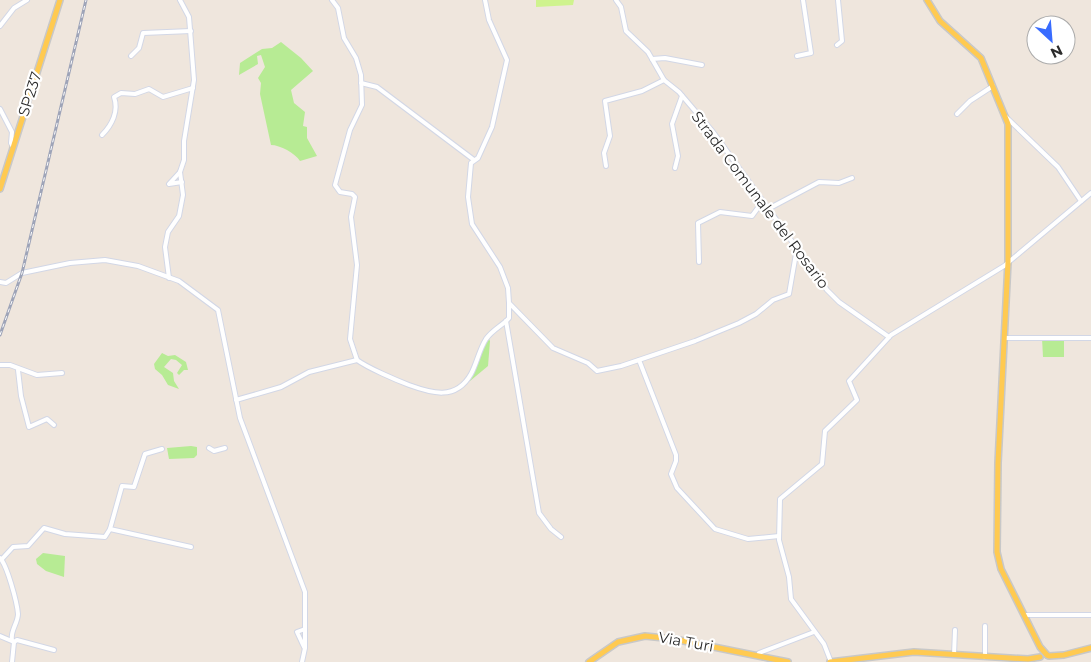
<svg xmlns="http://www.w3.org/2000/svg" width="1091" height="662" viewBox="0 0 1091 662" font-family="Montserrat,sans-serif">
<style>
.green{fill:#b7eb94}
.pitch{fill:#cff38e}
.lines{fill:none;stroke-linecap:round;stroke-linejoin:round}
.minor-casing{stroke:#d2d7e6;stroke-width:6}
.major-casing{stroke:#c8c8c8;stroke-width:8}
.minor{stroke:#fff;stroke-width:4}
.major{stroke:#ffca51;stroke-width:5}
.rail-casing{stroke:#9ea4b8;stroke-width:3}
.rail{stroke:#fff;stroke-width:1;stroke-dasharray:4;stroke-linecap:butt}
.labels{text-anchor:middle;stroke-width:4.5;stroke-linejoin:round;paint-order:stroke}
.street-label{font-size:15px;fill:#2c2c2c;stroke:#fff}
</style>
<rect width="100%" height="100%" fill="#efe6dd"/>
<g class="green">
<path d="M281,42L301,58L313,71L291,90L294,103L305,112L303,126L307,127V138L317,156L300,161C295,153 280,145 271,145L260,94L261,83L258,78L265,67L261,55L257,56L258,64L239,75L240,63L262,49L272,48Z"/>
<polygon points="488,337 490,341 488,366 470,381 468,378"/>
<polygon points="1042,338 1064,338 1064,357 1043,357"/>
<polygon points="162,353 168,356 175,355 186,362 188,370 184,370 179,375 177,373 182,365 176,360 171,359 164,367 173,373 174,381 179,389 168,385 162,375 155,369 154,364"/>
<polygon points="191,446 197,447 197,455 194,458 169,459 167,448"/>
<polygon points="43,553 65,556 64,577 46,571 37,564 36,559"/>
</g>
<polygon class="pitch" points="536,0 574,0 573,5 536,7"/>
<g class="lines">
<defs>
<g id="minor">
<polyline points="180,0 189,17 194,80 184,141 184,160 180,172 169,184 182,182"/>
<polyline points="332,0 338,8 344,38 356,58 361,75 362,105 350,130 335,185 340,192 352,194 355,197 351,217 357,265 350,339 357,360"/>
<polyline points="485,0 489,20 507,60 492,127 478,158 471,163 468,197 472,224 500,267 508,288 509,303 553,348 588,363 597,371 621,366 695,341 739,323 756,314 773,300 789,294 797,248"/>
<polyline points="616,0 621,7 626,31 648,52 664,80 679,92 713,132 827,290 839,302 889,337"/>
<polyline points="0,26 14,8 27,0"/>
<polyline points="837,45 842,41 838,0"/>
<polyline points="131,56 139,48 143,33 191,31"/>
<polyline points="797,56 811,53 803,0"/>
<polyline points="652,59 665,58 702,65"/>
<polyline points="361,83 377,87 474,160"/>
<polyline points="0,109 12,132 11,143 13,147"/>
<polyline points="957,114 970,101 993,86"/>
<polyline points="1006,117 1058,167 1081,201"/>
<path d="M102,135C112,125 119,111 114,97L121,93L135,94L149,89L163,97L193,88"/>
<polyline points="606,166 604,153 610,136 605,101 642,91 664,80"/>
<polyline points="675,168 678,156 672,124 682,96"/>
<polyline points="768,209 819,182 839,183 852,178"/>
<polyline points="699,262 698,223 720,212 752,216 763,201"/>
<polyline points="169,278 165,247 168,232 179,216 183,195 180,172"/>
<polyline points="0,282 6,283 22,273 70,263 105,260 138,266 179,281 218,310 240,418 305,592 305,648 302,662"/>
<polyline points="506,321 539,513 551,529 561,537"/>
<polyline points="1004,338 1091,338"/>
<polyline points="639,360 676,455 676,461 671,474 677,488 715,529 748,539 779,536"/>
<polyline points="0,365 10,365 37,375 62,373"/>
<polyline points="18,370 21,396 29,427 47,419 54,425"/>
<path d="M236,400L281,387L309,372L357,360C368,368 396,380 409,385C431,393 456,401 471,374C477,363 479,350 486,339C493,329 502,326 509,318V304"/>
<polyline points="209,448 214,451 225,448"/>
<polyline points="110,529 191,547"/>
<path d="M0,558C7,565 17,602 18,614C18,623 10,631 12,640"/>
<polyline points="2,559 13,547 28,546 44,528 65,534 105,537 110,529 122,486 134,487 145,454 162,449"/>
<polyline points="1025,615 1091,615"/>
<polyline points="985,626 985,657"/>
<polyline points="0,636 14,642 12,662"/>
<polyline points="14,642 17,640 54,650"/>
<polyline points="304,647 297,632 305,629"/>
<polyline points="954,655 955,630"/>
<polyline points="757,656 759,653 814,632"/>
<polyline points="831,662 824,644 791,599 789,577 779,540 780,499 822,464 825,431 857,400 849,381 891,335 1004,266 1091,193"/>
</g>
<g id="major">
<polyline points="927,0 940,21 981,58 1008,124 1008,262 998,463 997,552 1001,569 1040,647 1047,655"/>
<polyline points="0,189 60,0"/>
<polyline points="1049,656 1064,655 1091,648"/>
<polyline points="589,662 618,642 645,636 674,639 788,662"/>
<polyline points="830,662 914,652 1028,659 1040,657"/>
</g>
</defs>
<use href="#minor" class="minor-casing"/>
<use href="#major" class="major-casing"/>
<use href="#minor" class="minor"/>
<use href="#major" class="major"/>
<defs>
<polyline id="rail" points="0,335 22,273 86,0"/>
</defs>
<use href="#rail" class="rail-casing"/>
<use href="#rail" class="rail"/>
</g>
<g class="labels">
<g class="street-label">
<text transform="translate(30 94) rotate(-72)" y="5">SP237</text>
<text transform="translate(760 200) rotate(53)" y="5">Strada Comunale del Rosario</text>
<text transform="translate(686 642) rotate(10)" y="5">Via Turi</text>
</g>
</g>
<g transform="translate(1051 40) rotate(154)"><circle r="24" fill="#ffffff" stroke="#ababab"/>
<path d="M0-4L9 19L0 12L-9 19Z" fill="#396cff"/>
<text y="-8" font-size="14" font-weight="bold" text-anchor="middle" fill="#2c2c2c">N</text>
</g>
</svg>
